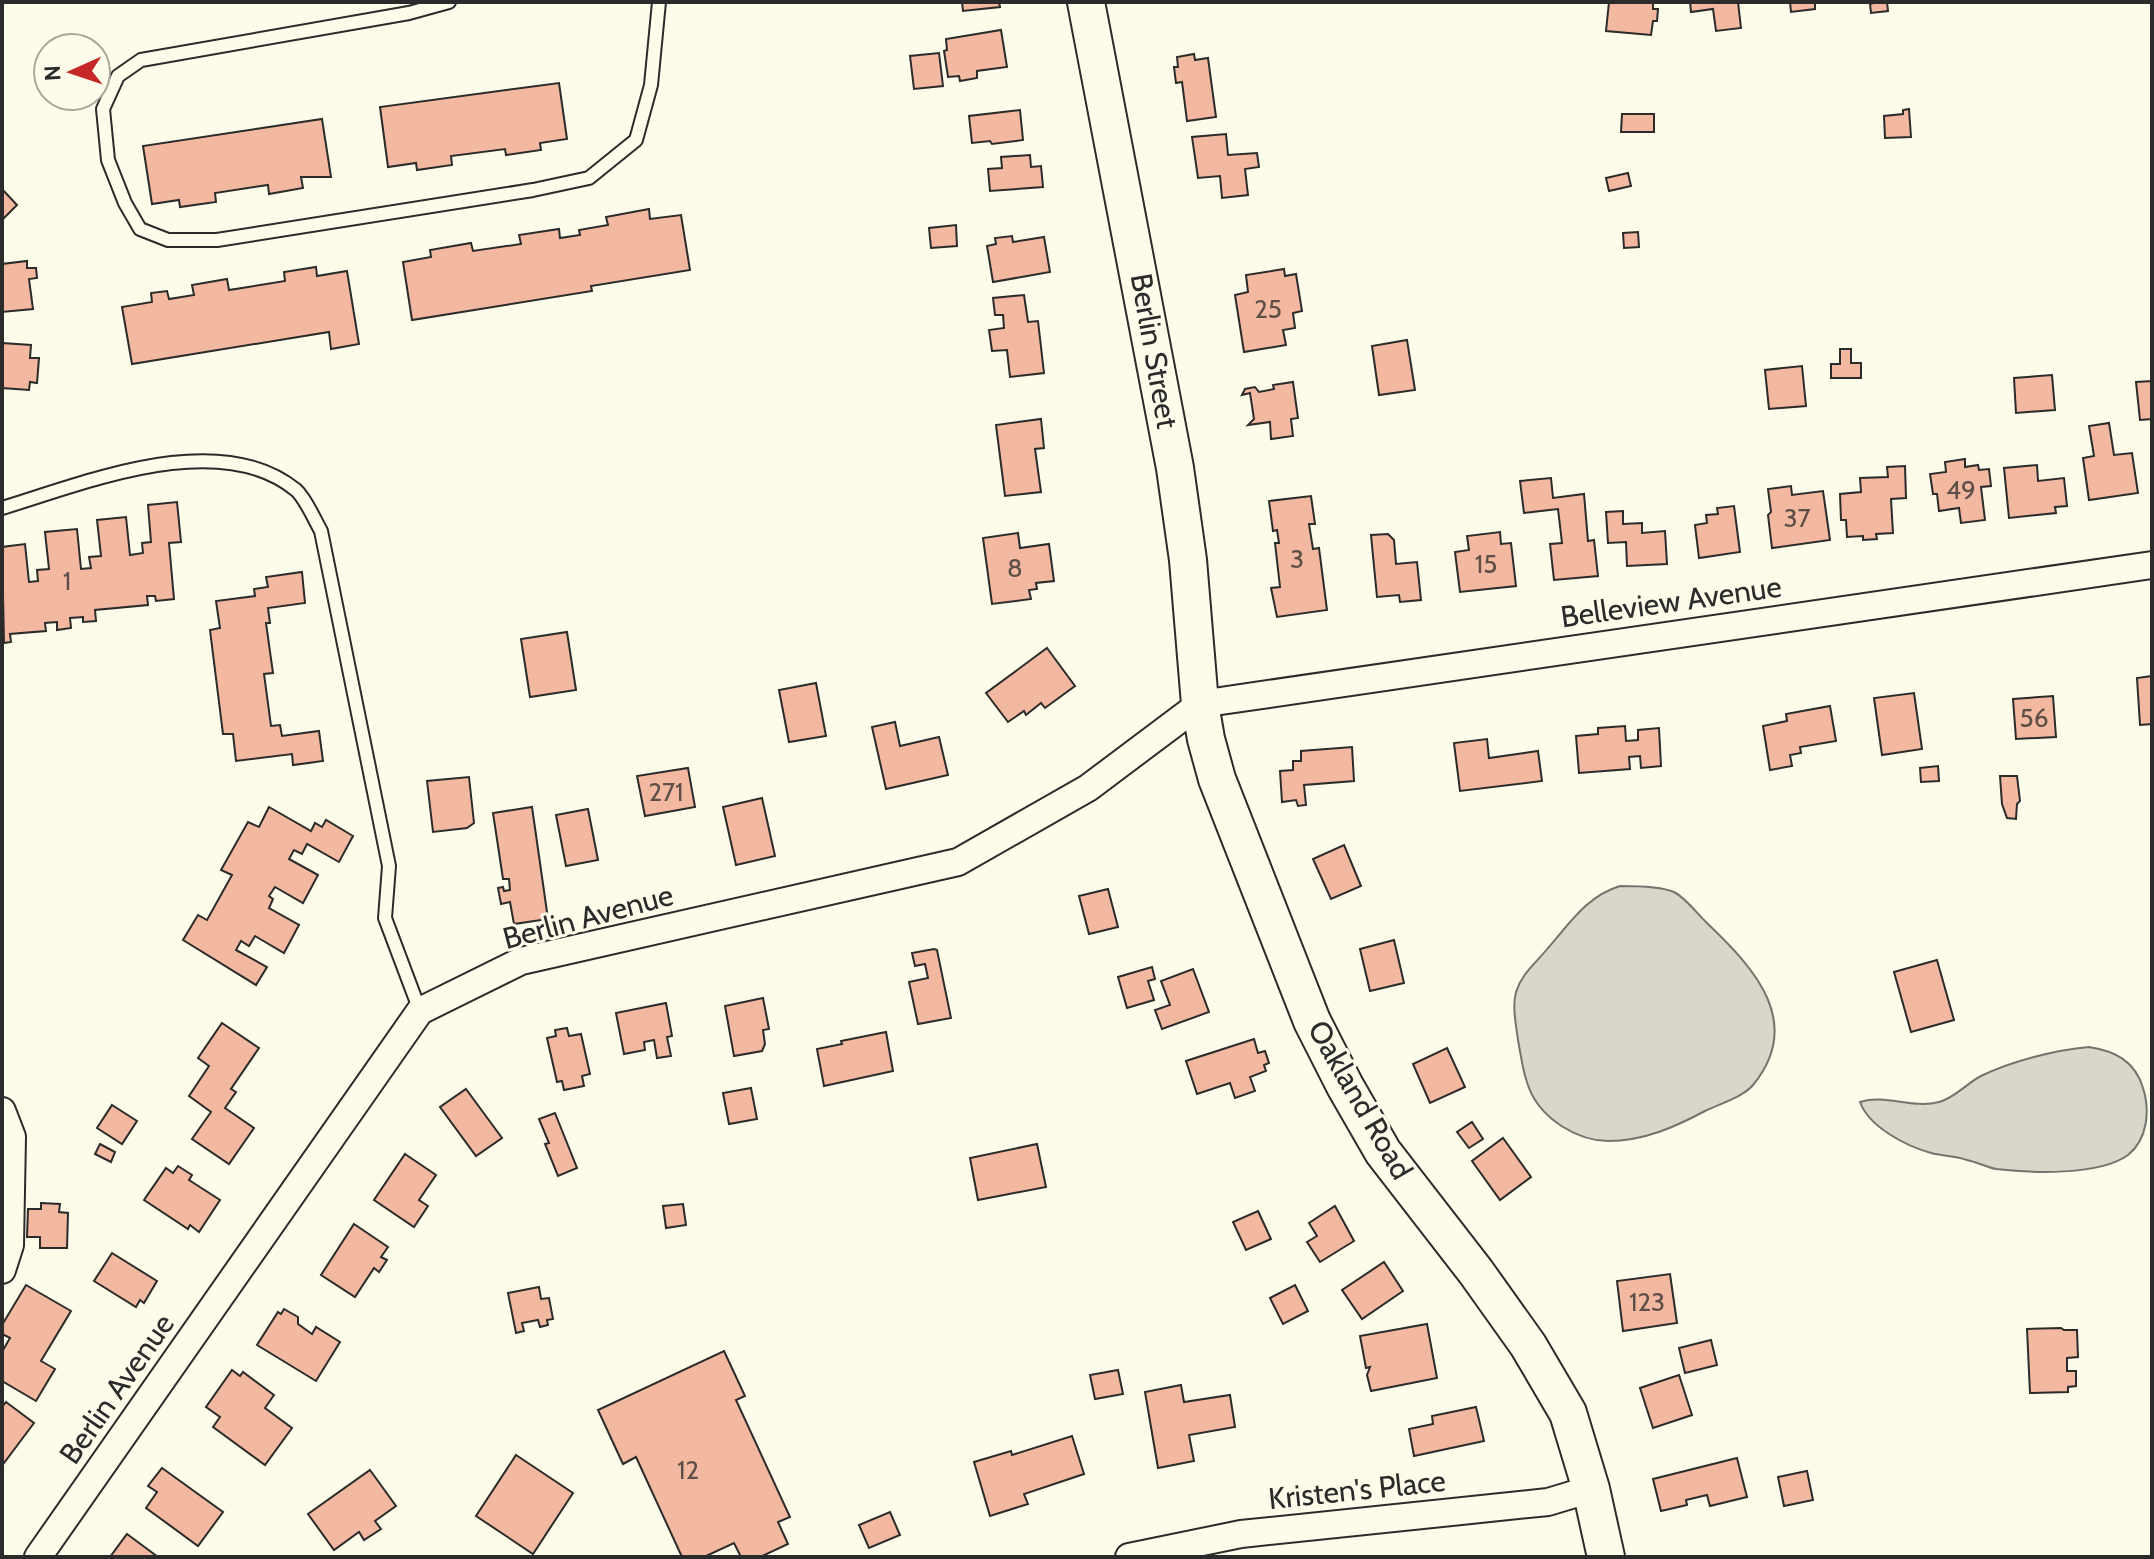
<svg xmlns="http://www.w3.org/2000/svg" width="2154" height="1559" viewBox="0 0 2154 1559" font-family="Cabin,sans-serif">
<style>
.water{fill:#d8d7c9;stroke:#74746e;stroke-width:2}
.building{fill:#f2b8a0;stroke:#2b2b2b;stroke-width:2}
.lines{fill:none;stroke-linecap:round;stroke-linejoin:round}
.service-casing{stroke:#2b2b2b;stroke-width:16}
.minor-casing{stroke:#2b2b2b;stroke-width:30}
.secondary-casing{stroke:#2b2b2b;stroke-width:40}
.service{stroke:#fdfbea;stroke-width:12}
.minor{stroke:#fdfbea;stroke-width:26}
.secondary{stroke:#fdfbea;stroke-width:36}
.labels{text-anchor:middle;stroke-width:6;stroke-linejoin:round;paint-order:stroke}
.number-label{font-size:26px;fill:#5d4e48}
.street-label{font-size:30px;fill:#2b2b2b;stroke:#fdfbea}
</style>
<rect width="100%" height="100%" fill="#fdfbea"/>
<g class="water">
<path d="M1620,886C1635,886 1660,886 1674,892C1686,898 1699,916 1709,925C1755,969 1804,1023 1753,1085C1743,1097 1719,1104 1705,1111C1675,1127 1644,1141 1608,1141C1592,1141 1576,1135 1563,1127C1527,1104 1525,1079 1518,1040C1516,1025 1512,1006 1516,992C1522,973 1536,963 1548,948C1570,923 1587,896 1620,886Z"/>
<path d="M2089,1047C2115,1051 2135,1061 2143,1088C2150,1110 2148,1139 2128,1155C2099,1176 2031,1173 1996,1169C1986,1167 1977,1162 1967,1160C1956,1156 1943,1156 1931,1153C1906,1146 1869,1127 1860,1102C1886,1094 1912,1109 1939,1102C1955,1098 1967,1083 1981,1076C2012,1061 2055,1050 2089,1047Z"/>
</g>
<g class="building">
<polygon points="962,2 999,2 1000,7 963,11"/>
<polygon points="1609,2 1653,2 1653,9 1658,9 1657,21 1653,21 1651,35 1606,31"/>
<polygon points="1690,2 1738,2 1741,28 1716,31 1713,9 1691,12"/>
<polygon points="1790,2 1815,2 1815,9 1791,12"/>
<polygon points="1877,2 1887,2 1888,11 1871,13 1870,4"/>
<polygon points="1001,30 1007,67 977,71 977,78 960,81 959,76 948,77 944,51 947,50 946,39"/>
<polygon points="939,53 943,86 914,89 910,56"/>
<polygon points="1194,54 1195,60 1208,58 1216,117 1187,121 1182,82 1176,83 1174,67 1178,67 1177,57"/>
<polygon points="559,83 567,139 540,143 541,150 506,155 505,149 451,156 452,165 417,170 416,163 388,167 380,107"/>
<polygon points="1909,109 1911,137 1885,138 1884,116 1903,114 1903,110"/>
<polygon points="1020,110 1023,140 992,144 990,141 972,143 969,116"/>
<polygon points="1622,114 1654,114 1654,132 1621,132"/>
<polygon points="322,119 331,177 301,177 303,188 269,194 268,185 215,193 216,202 180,207 179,200 152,204 143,146"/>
<polygon points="1226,134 1228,155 1257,153 1259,167 1245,169 1248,195 1222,198 1220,176 1198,178 1192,137"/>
<polygon points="1030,155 1031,167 1041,166 1043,187 990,191 988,169 1002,168 1001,157"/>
<polygon points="1628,173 1631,186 1609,191 1606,178"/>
<polygon points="2,189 17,205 2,220"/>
<polygon points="649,209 650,219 681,215 690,270 591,286 592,291 412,320 403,262 431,257 430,250 471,243 473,251 521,244 519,235 559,229 560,238 580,235 579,230 608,225 606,217"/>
<polygon points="956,225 957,246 931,248 929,228"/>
<polygon points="1638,232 1639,247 1624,248 1623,233"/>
<polygon points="1012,236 1013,242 1044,237 1050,272 993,282 987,246 996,244 995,238"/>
<polygon points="27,261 27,268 36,268 37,278 29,279 33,309 2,312 2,264"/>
<polygon points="316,267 317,276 347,271 359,344 331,349 329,332 132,364 122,307 152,302 151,293 167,291 169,299 194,295 192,285 227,279 229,290 285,281 284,272"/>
<polygon points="1284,269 1285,276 1296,274 1302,311 1293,313 1295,328 1283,330 1286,345 1244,352 1235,295 1248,292 1246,275"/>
<polygon points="1024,295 1028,322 1038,321 1044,373 1010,377 1007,350 992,351 989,330 1004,328 1003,315 995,315 993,298"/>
<polygon points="1407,340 1415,390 1379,395 1372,346"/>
<polygon points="2,343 31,345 30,358 39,358 37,383 30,382 29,390 2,388"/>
<polygon points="1840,349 1851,349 1851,363 1861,363 1861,378 1831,378 1831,364 1840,364"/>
<polygon points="1802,366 1806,406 1769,409 1765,370"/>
<polygon points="2052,375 2055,410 2016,413 2014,378"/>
<polygon points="2152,381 2152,419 2140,420 2136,382"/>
<polygon points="1293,382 1298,418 1291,419 1293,436 1271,439 1270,422 1248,425 1254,419 1250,393 1242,395 1245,389 1255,387 1259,392 1274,389 1273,385"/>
<polygon points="1041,419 1044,448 1035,449 1041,492 1005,496 996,425"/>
<polygon points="2109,423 2114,455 2132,453 2138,493 2089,500 2083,458 2094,456 2089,426"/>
<polygon points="1965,459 1965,467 1978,465 1979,470 1989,469 1991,486 1981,487 1985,520 1961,523 1959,508 1939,511 1937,494 1933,494 1930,474 1946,472 1945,462"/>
<polygon points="2037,465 2038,481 2064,478 2067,506 2055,507 2056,513 2009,518 2004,468"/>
<polygon points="1905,466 1906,498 1891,499 1893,533 1876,534 1877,539 1863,540 1863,536 1847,537 1846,520 1841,520 1840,494 1861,492 1860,478 1888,477 1887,467"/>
<polygon points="1551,478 1553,498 1584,494 1588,541 1594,540 1598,576 1554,580 1550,544 1562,543 1558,509 1524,513 1520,481"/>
<polygon points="1791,486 1792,495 1823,491 1830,540 1772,548 1768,515 1771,512 1768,489"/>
<polygon points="1311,496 1315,524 1309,524 1313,549 1319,548 1327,610 1277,617 1271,588 1280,587 1275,543 1279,543 1277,530 1273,531 1269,501"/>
<polygon points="177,502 181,542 169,543 174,599 156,601 155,596 147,596 148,605 95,610 96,621 83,622 83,617 70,618 71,628 57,630 57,622 45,623 46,631 10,634 11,642 4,643 2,547 25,544 29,582 38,581 37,570 49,569 45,532 77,529 81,569 91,568 89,557 101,556 97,520 126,517 130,555 143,553 142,543 151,542 148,505"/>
<polygon points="1734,506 1740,552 1699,558 1695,525 1707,523 1706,515 1718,514 1717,508"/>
<polygon points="1623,511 1623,524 1642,523 1642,533 1665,531 1667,564 1627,566 1626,542 1608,543 1606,512"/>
<polygon points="1500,532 1501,544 1511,543 1516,586 1460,592 1455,552 1469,550 1467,536"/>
<polygon points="1018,533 1020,548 1049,544 1054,581 1036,583 1037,589 1029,590 1031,599 992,604 983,538"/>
<polygon points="1388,534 1394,540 1396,564 1417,562 1421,600 1400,602 1399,595 1377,597 1371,535"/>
<polygon points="302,572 305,603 268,608 270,623 266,623 273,673 264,674 271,726 280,725 282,736 319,731 323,761 293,765 292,754 236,761 233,734 223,734 210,630 220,628 216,601 255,596 254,589 268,587 266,577"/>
<polygon points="567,632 576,690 530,697 521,639"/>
<polygon points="1047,648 1075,686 1045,708 1041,703 1026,715 1024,711 1008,722 986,693"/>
<polygon points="2152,676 2152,724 2140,725 2137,678"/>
<polygon points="816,683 826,736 789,742 779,690"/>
<polygon points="1914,693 1922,749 1882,755 1874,698"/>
<polygon points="2053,696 2056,737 2016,739 2013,699"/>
<polygon points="1830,706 1836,741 1800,747 1801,753 1790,755 1792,766 1770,770 1763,726 1787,721 1786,714"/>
<polygon points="895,722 900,746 939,737 948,775 886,789 872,727"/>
<polygon points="1625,726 1626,741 1638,740 1638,730 1659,728 1661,766 1641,768 1640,756 1629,757 1630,769 1579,773 1576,736 1598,734 1598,728"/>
<polygon points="1487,739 1489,758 1538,751 1542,781 1460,791 1454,743"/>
<polygon points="1352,747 1354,781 1304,785 1306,805 1298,806 1296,800 1282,802 1280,771 1293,770 1293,761 1301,761 1301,751"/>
<polygon points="1938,766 1939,781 1921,782 1920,768"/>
<polygon points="688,768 695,807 645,816 637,776"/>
<polygon points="2000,776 2017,776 2020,801 2017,804 2016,819 2007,818 2002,804"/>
<polygon points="469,777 474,823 467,828 433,832 427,781"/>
<polygon points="762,798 775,856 736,865 723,807"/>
<polygon points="269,807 311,831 315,823 322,827 326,820 353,836 339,862 307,844 302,854 294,850 289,859 318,875 303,903 275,887 269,896 273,899 269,908 299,925 284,953 255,936 249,946 241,941 236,950 267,967 256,985 183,940 198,915 207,920 232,875 221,870 248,822 259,827"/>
<polygon points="532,807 548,919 514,924 510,902 501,904 498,888 503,887 504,891 510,890 509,879 503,879 493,813"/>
<polygon points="588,809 598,860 566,866 556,815"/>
<polygon points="1344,845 1361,886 1331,899 1313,859"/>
<polygon points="1108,889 1118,927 1089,934 1079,896"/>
<polygon points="1394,940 1404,983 1370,991 1360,949"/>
<polygon points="934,949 937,950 951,1018 918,1024 909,982 928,978 925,964 915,966 912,953"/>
<polygon points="1937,960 1954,1020 1911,1032 1894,972"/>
<polygon points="1152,967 1155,979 1148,981 1154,1000 1127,1008 1118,977"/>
<polygon points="1193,969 1209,1012 1162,1029 1155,1010 1170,1005 1161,981"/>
<polygon points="763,998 769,1029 763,1030 765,1044 762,1051 734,1056 725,1006"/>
<polygon points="666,1003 672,1036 667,1037 671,1056 657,1058 654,1040 644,1042 645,1050 624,1054 616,1013"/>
<polygon points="222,1023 259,1048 231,1089 236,1092 225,1108 254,1128 229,1164 192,1139 211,1112 189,1096 209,1066 198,1058"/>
<polygon points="567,1028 569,1036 581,1034 590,1074 582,1076 584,1086 564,1090 562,1081 557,1082 547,1038 556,1036 555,1030"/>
<polygon points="886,1032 893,1071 824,1086 817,1049 842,1044 841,1041"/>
<polygon points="1254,1039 1258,1053 1265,1051 1269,1063 1264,1065 1266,1071 1250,1077 1255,1091 1235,1098 1230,1083 1197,1094 1186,1061"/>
<polygon points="1447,1048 1465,1087 1430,1103 1413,1064"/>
<polygon points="751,1088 757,1119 729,1124 723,1093"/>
<polygon points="466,1089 502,1138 476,1156 440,1107"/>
<polygon points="112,1105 137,1121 122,1144 97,1128"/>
<polygon points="555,1113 577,1168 558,1176 545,1144 549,1143 539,1119"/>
<polygon points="1472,1122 1483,1139 1469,1148 1457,1132"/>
<polygon points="1503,1138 1531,1177 1500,1200 1472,1161"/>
<polygon points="100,1144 115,1152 111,1162 95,1154"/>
<polygon points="1037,1144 1046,1187 978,1200 970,1158"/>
<polygon points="405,1154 436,1175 419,1200 428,1206 414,1227 374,1200"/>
<polygon points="178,1166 192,1175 189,1180 220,1200 199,1232 190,1225 188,1229 144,1200 166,1168 173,1173"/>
<polygon points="41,1203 60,1204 59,1212 68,1213 67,1248 40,1248 40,1237 27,1237 28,1209 41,1209"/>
<polygon points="683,1204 686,1225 666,1228 663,1206"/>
<polygon points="1335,1206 1354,1241 1320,1262 1307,1242 1317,1236 1309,1223"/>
<polygon points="1258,1211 1271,1239 1246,1250 1233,1222"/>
<polygon points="354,1224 388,1247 381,1257 387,1260 379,1272 374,1268 355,1297 321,1275"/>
<polygon points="112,1253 157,1281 144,1303 140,1300 136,1307 94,1281"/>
<polygon points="1384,1262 1403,1291 1362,1319 1342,1290"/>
<polygon points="1670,1274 1677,1323 1623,1331 1617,1281"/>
<polygon points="26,1285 71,1311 41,1361 55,1369 36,1401 2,1381 2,1352 10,1338 2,1334 2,1325"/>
<polygon points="1295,1285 1308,1311 1283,1324 1270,1298"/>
<polygon points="539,1287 541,1299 549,1298 553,1319 547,1320 548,1325 540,1327 538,1320 522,1323 524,1331 516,1333 508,1293"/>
<polygon points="284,1309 298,1317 298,1324 312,1334 316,1327 340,1342 316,1381 257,1345 278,1312 281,1314"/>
<polygon points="1427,1324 1437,1378 1371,1391 1367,1375 1370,1367 1366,1368 1360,1336"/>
<polygon points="2061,1328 2064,1330 2077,1330 2078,1357 2067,1358 2067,1371 2076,1371 2076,1386 2068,1387 2068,1392 2030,1393 2027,1329"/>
<polygon points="1711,1340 1717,1365 1685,1373 1679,1348"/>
<polygon points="724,1351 745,1396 736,1400 790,1517 778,1522 788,1544 760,1557 741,1557 734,1543 704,1557 682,1557 636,1457 623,1464 598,1410"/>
<polygon points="232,1370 240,1376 243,1372 274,1395 265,1408 292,1428 265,1465 213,1427 220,1417 206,1407"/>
<polygon points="1118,1370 1123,1394 1095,1399 1090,1375"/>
<polygon points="1679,1375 1692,1415 1653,1428 1640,1388"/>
<polygon points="1181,1385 1184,1402 1230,1395 1235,1427 1189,1435 1194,1461 1158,1468 1145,1392"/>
<polygon points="6,1402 34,1423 4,1463 2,1461 2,1407"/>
<polygon points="1476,1407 1484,1441 1414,1456 1409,1429 1433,1424 1432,1416"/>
<polygon points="1072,1436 1084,1474 1024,1494 1028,1504 990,1516 974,1462 1011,1451 1012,1455"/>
<polygon points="516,1455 573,1493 533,1554 476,1516"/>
<polygon points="1737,1458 1747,1497 1710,1506 1707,1495 1686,1500 1687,1505 1661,1511 1653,1479"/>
<polygon points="162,1468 223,1512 198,1546 146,1508 157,1492 148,1486"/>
<polygon points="370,1470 396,1506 375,1521 381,1529 364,1540 359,1532 334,1550 308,1514"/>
<polygon points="1807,1471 1813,1500 1784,1506 1778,1477"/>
<polygon points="890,1512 900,1535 869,1548 859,1525"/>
<polygon points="127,1534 158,1557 110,1557"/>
</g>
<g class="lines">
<defs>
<g id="service">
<polyline points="449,2 409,13 141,60 118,76 103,109 108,160 125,203 140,229 168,240 217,240 533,190 589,178 636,140 651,85 659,2"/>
<path d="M2,508C85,483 219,427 296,490C306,499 314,519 321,531L389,866L385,918L420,1011"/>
</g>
<g id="minor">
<polyline points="2,1111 12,1137 10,1245 2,1270"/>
<polyline points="38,1557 420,1011 521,961 958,862 1088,788 1200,704 2152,565"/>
<polyline points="1129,1557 1241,1534 1548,1502 1591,1489"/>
</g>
<polyline id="secondary" points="1086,2 1175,468 1188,560 1200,704 1206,739 1217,779 1312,1021 1345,1086 1383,1152 1476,1272 1528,1345 1568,1413 1591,1489 1606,1557"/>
</defs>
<use href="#service" class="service-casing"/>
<use href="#minor" class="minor-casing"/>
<use href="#secondary" class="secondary-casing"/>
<use href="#service" class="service"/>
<use href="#minor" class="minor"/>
<use href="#secondary" class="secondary"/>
</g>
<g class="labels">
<g class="number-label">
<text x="1268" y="318">25</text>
<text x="1961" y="499">49</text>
<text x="1797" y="527">37</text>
<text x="1297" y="568">3</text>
<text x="1486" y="573">15</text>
<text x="1015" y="577">8</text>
<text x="67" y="590">1</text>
<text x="2034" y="727">56</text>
<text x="666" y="801">271</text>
<text x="1647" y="1311">123</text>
<text x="688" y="1479">12</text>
</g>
<g class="street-label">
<text transform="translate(1154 351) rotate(80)" y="10">Berlin Street</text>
<text transform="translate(1671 602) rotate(-8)" y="10">Belleview Avenue</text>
<text transform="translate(588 917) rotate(-15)" y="10">Berlin Avenue</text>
<text transform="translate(1360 1100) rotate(60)" y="10">Oakland Road</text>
<text transform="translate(117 1389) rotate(-55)" y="10">Berlin Avenue</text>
<text transform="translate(1357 1490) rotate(-6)" y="10">Kristen's Place</text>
</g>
</g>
<rect width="2154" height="1559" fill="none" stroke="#2b2b2b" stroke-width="8"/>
<g transform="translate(72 72) rotate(267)"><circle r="38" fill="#fdfbea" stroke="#a9a89e" stroke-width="2"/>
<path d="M0-6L14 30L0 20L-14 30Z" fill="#c62828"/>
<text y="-12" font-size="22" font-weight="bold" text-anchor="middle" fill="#2b2b2b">N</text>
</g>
</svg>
